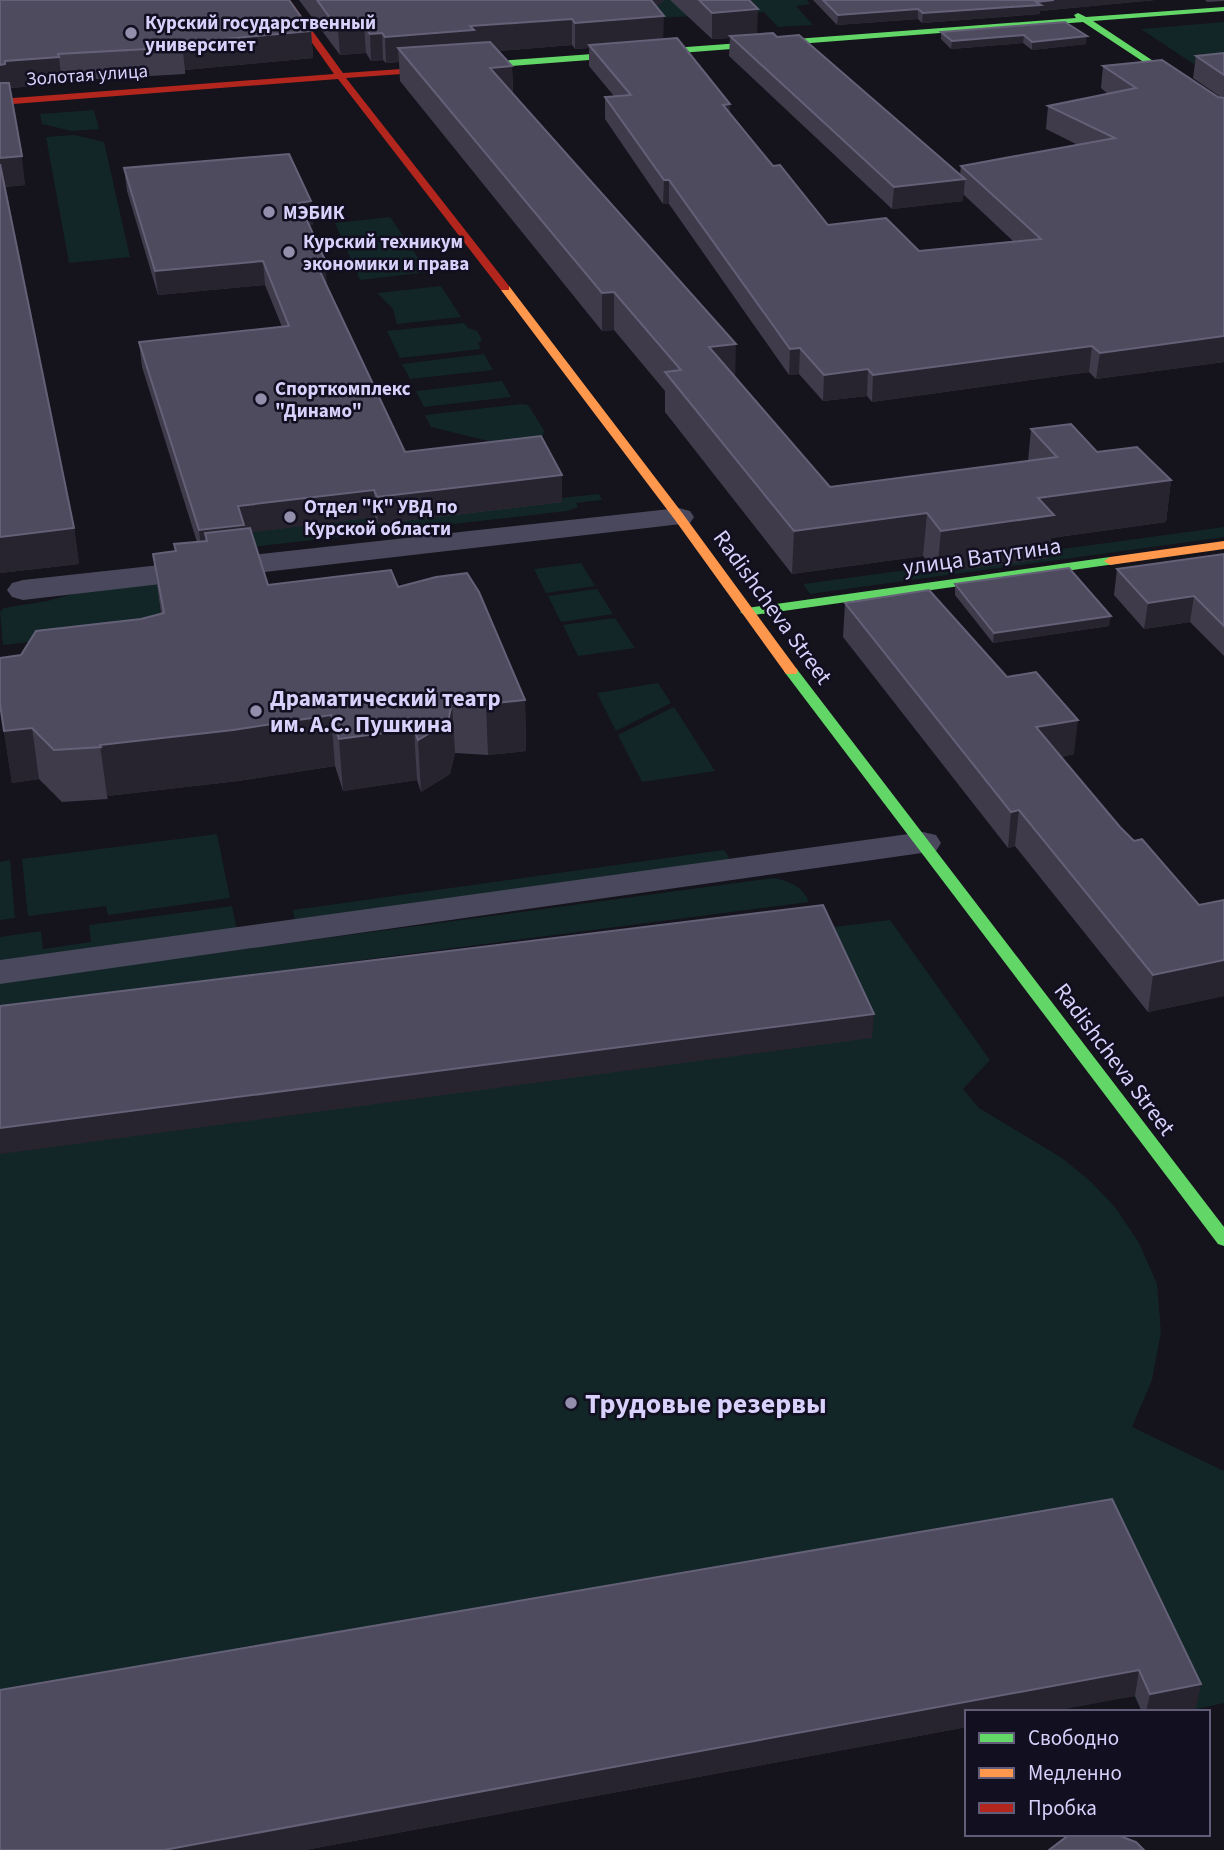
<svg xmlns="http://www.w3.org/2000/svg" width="1224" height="1850" viewBox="0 0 1224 1850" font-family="'Source Sans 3',sans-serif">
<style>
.green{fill:#122627}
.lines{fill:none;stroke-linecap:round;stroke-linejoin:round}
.street{fill:#4a485c;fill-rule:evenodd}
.fast{fill:#63d668;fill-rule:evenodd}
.slow{fill:#ff974d;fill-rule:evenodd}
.jam{fill:#b3261e;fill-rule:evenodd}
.wall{fill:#3f3b4b}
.shaded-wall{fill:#272430}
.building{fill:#4f4b5e;stroke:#646077;stroke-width:2}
.poi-dot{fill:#948ead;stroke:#120f20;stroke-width:2.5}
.labels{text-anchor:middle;stroke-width:5;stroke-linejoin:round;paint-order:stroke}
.far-poi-label{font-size:19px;font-weight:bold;fill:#d8d1fb;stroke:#120f20;text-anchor:start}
.far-street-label{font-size:19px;fill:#d8d1fb;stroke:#120f20}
.street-label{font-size:23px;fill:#d8d1fb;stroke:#120f20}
.poi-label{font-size:23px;font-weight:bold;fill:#d8d1fb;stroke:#120f20;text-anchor:start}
.near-poi-label{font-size:28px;font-weight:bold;fill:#d8d1fb;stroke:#120f20;text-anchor:start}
</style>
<rect width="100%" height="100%" fill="#15131c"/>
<g class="green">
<polygon points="592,0 807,0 810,4 796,6 813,25 778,27 764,12 641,19"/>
<polygon points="1224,22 1224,67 1201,69 1141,29"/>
<polygon points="94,110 99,129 72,131 42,124 40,114"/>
<polygon points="74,135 104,142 130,257 69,263 46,137"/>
<polygon points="390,217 428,272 360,280 335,223"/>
<polygon points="441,286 461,317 397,324 393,309 377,293"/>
<polygon points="464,323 468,328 477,331 482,340 478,343 481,349 400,358 387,331"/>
<polygon points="484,354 493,370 410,379 402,364"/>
<polygon points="502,381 511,397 424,407 416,391"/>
<polygon points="522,404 528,405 544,430 543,436 497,443 431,427 425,415"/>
<polygon points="599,494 602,500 576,503 578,507 567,511 200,553 197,539 356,519"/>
<polygon points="1224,527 1224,537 810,594 803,584"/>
<polygon points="581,563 595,586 546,593 534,569"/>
<polygon points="242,572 159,603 163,626 3,645 0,612 4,608 47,601 91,589"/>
<polygon points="597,589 613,614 561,622 548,596"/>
<polygon points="615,618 635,648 578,656 563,625"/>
<polygon points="658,683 671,703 616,731 597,693"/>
<polygon points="674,707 715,771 642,782 618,735"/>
<polygon points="217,834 230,898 108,915 106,906 28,916 22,859"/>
<polygon points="724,850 729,857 726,862 295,921 293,910"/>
<polygon points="10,860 15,918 0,920 0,862"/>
<path d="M774,878C791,882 802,886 809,902L0,1007V982Z"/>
<polygon points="232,906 237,930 0,962 0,937 41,931 43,949 91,942 89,925"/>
<polygon points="890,920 990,1060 963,1089 979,1108 1062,1158 1090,1181 1115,1207 1139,1243 1157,1284 1161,1332 1152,1380 1132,1427 1224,1471 1224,1703 1183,1712 1142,1712 1134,1696 1049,1712 967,1712 0,1850 0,1031"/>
</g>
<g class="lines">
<g class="street">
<polygon points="679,508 690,511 694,517 690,523 23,600 12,597 7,590 12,583 23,580"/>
<polygon points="923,832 936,835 941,843 936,851 0,984 0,960"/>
</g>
<g class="fast">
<polygon points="1224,7 1224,11 1093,21 1224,108 1224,115 1083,22 472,69 468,66 472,63 1076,18 1074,15 1078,13 1086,17"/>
<polygon points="1110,557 1116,561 1115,564 747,616 740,612 747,608"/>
<polygon points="791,667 796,668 1224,1227 1224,1246 1218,1244 786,674 784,671"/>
</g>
<g class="slow">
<polygon points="501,286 509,286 683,514 796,668 798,671 796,674 786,674 675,520 501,290"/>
<polygon points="1224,541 1224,549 1110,565 1104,561 1110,557"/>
</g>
<polygon class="jam" points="282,0 290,0 343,73 475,64 475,68 472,69 346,78 509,286 509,290 501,290 338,79 0,105 0,99 334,74"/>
</g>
<g class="wall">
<polygon points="0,0 311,31 313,58 185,70 185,74 62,81 62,84 10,88 25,185 5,187 74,528 79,564 0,573"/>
<polygon points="299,0 664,0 656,7 663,39 730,113 773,166 828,225 919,251 1014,242 963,194 963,201 892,209 729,56 730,38 712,39 670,0 749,0 757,34 777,37 960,175 961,166 1078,145 1046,129 1048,106 1108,94 1101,88 1103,66 1222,98 1193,78 1196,56 1224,53 1224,362 1096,379 1089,372 872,402 867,396 823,401 799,374 789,375 669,204 663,204 605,119 605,97 614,96 589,66 589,48 575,49 572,45 499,51 512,66 513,94 735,377 830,487 1028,461 1031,429 1097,452 1171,480 1166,522 1051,538 1049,558 937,573 923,556 792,574 665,412 665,391 614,330 602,331 400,81 399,62 386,63 383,60 371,61 366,53 340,55"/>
<polygon points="813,0 1155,0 1040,11 1040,14 922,23 918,19 837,25"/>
<polygon points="1205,0 1224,0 1224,1 1207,2"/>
<polygon points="1065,22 1086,44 1032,50 1023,43 951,49 941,39 941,32"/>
<polygon points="124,168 311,201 313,225 309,225 326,284 405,452 562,502 378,524 375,517 251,532 268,585 398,587 525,700 526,751 488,755 455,753 450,774 421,792 417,780 343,791 335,766 238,781 107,796 108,799 62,802 39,779 12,783 4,731 21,655 141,619 161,614 153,554 175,552 174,544 197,542 142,367 139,342 282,327 265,285 158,295 127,191"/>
<polygon points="1224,554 1224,656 1190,622 1144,629 1114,595 1117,569"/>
<polygon points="955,584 1109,626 993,643 955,595"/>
<polygon points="845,603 1074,754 1061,757 1120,827 1199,905 1224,900 1224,996 1148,1012 1015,846 1008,848 843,637"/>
<polygon points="1112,1499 1196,1709 1183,1712 1142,1712 1135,1696 967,1712 967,1727 305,1850"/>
</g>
<g class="shaded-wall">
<polygon points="644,0 664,0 645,18 664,16 663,43 589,45 589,48 575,49 575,23"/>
<polygon points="1054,0 1155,0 1040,11 1040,14 922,23 923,13"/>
<polygon points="758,9 757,36 730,36 730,38 712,39 712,13"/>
<polygon points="918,9 918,19 837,25 838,15"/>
<polygon points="572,19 572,45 475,53 398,48 399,62 386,63 385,37 470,26"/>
<polygon points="364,26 366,53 340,55 338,29"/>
<polygon points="311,31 313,58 185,70 182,43"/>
<polygon points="382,33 383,60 371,61 370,34"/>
<polygon points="1024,35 1023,43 951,49 952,41"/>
<polygon points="1087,36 1086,44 1032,50 1032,42"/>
<polygon points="59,57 62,84 9,88 0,93 0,65 5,61"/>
<polygon points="512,66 513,99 490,68"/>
<polygon points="730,104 730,127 723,105"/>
<polygon points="22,156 25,185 3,187 0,168 0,158"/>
<polygon points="965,179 963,201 892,209 894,187"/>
<polygon points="664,180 669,180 669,204 663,204"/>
<polygon points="311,201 313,225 301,226 299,203"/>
<polygon points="325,260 327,284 317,285 315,261"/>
<polygon points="263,261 265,285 158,295 155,271"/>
<polygon points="614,292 614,330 602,331 602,293"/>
<polygon points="1224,336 1224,362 1096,379 1100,353"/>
<polygon points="736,344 735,383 709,347"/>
<polygon points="1092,346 1089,372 872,402 873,375"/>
<polygon points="800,348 799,374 789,375 790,349"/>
<polygon points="868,369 867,396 823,401 824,375"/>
<polygon points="562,475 562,502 378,524 377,497"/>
<polygon points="1171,480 1166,522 1051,538 1049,558 937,573 941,531 1038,498"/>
<polygon points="374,490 375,517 245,533 205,533 207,557 202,558 199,530 238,506"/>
<polygon points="927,513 923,556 792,574 794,531"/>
<polygon points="74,528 79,564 0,573 0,537"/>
<polygon points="1194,596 1190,622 1144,629 1148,603"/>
<polygon points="1111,616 1109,626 993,643 994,633"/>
<polygon points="525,700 526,751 488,755 486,704"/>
<polygon points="452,702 455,753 450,774 421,792 418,740"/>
<polygon points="331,715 335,766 238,781 107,796 100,745"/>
<polygon points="1078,720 1074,754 1032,762 1036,727"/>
<polygon points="32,728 39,779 12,783 4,731"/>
<polygon points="414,729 417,780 343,791 339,739"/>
<polygon points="1019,810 1015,846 1008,848 1011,812"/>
<polygon points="1224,960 1224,996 1148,1012 1153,975"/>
<polygon points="874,1014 872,1038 0,1154 0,1128"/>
<polygon points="1139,1670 1135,1696 1049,1712 967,1712 967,1727 305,1850 164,1850"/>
<polygon points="1201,1684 1196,1709 1183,1712 1146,1712 1150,1694"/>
</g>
<g class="building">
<polygon points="0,0 289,0 311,31 182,43 183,47 58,54 59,57 5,61 5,64 0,65"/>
<polygon points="317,0 651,0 664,16 575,23 572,19 470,26 474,30 385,37 382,33 370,34 364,26 338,29"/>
<polygon points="699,0 749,0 758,9 712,13"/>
<polygon points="823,0 1054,0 1036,2 1041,5 923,13 918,9 838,15"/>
<polygon points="1065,22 1087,36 1032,42 1024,35 952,41 941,32"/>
<polygon points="773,33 777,37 799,35 965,179 894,187 730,36"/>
<polygon points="677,38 730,104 723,105 773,166 780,165 828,225 886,218 919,251 1041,239 961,166 1115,138 1048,106 1136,88 1103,66 1162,60 1218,97 1224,98 1224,336 1100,353 1092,346 873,375 868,369 824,375 800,348 790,349 669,180 664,180 605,97 631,95 589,45"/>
<polygon points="490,42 512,66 490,68 736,344 709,347 830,487 1057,457 1031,429 1071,424 1097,452 1137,447 1171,480 1038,498 1054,515 941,531 927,513 794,531 665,372 681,370 614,292 602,293 398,48"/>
<polygon points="1224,53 1224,75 1196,56"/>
<polygon points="0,83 9,83 22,156 0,158"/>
<polygon points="289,154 311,201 299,203 325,260 315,261 405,452 541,436 562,475 377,497 374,490 238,506 244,525 199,530 139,342 289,326 263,261 155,271 124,168"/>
<polygon points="0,164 74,528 0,537"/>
<polygon points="250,528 268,585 391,570 398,587 436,577 467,573 479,592 525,700 486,704 452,702 448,722 418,740 414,729 339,739 331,715 233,730 100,745 101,747 54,750 32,728 4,731 0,704 0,658 21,655 36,631 141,619 164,613 153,554 176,551 174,544 207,541 205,533"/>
<polygon points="1224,554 1224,626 1194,596 1148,603 1117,569"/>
<polygon points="1069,568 1111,616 994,633 955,584"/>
<polygon points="929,590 1007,677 1036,672 1078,720 1036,727 1120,827 1134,841 1142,839 1199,905 1224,900 1224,960 1153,975 1019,810 1011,812 845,603"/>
<polygon points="823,905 874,1014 0,1128 0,1006"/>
<polygon points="1112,1499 1201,1684 1150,1694 1139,1670 164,1850 0,1850 0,1690"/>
<polygon points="1070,1834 1115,1834 1136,1842 1144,1850 1049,1850"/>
</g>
<g class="poi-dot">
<circle cx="131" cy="33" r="7"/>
<circle cx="269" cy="212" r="7"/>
<circle cx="289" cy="252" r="7"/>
<circle cx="261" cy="399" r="7"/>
<circle cx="290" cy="517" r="7"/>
<circle cx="256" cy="711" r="7"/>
<circle cx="571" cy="1403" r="7"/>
</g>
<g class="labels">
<g class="far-poi-label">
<text x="145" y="29">Курский государственный<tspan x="145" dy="22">университет</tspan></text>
<text x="283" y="219">МЭБИК</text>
<text x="303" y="248">Курский техникум<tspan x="303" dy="22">экономики и права</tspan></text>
<text x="275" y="395">Спорткомплекс<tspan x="275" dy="22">"Динамо"</tspan></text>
<text x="304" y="513">Отдел "К" УВД по<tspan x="304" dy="22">Курской области</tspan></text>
</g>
<g class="far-street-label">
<text transform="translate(87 74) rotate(-4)" y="7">Золотая улица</text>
</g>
<g class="street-label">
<text transform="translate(982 556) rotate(-8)" y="8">улица Ватутина</text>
<text transform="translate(773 607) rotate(54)" y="8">Radishcheva Street</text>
<text transform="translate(1115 1059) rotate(53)" y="8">Radishcheva Street</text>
</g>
<g class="poi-label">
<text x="270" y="706">Драматический театр<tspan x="270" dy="26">им. А.С. Пушкина</tspan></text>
</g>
<g class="near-poi-label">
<text x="585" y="1413">Трудовые резервы</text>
</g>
</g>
<rect x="965" y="1710" width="245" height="126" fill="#120f20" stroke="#615d78" stroke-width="2"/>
<rect x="979" y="1733" width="35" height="10" fill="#63d668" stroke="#615d78" stroke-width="2"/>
<text x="1028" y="1745" font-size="21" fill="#d8d1fb">Свободно</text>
<rect x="979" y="1768" width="35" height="10" fill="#ff974d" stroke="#615d78" stroke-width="2"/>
<text x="1028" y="1780" font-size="21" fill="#d8d1fb">Медленно</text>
<rect x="979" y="1803" width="35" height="10" fill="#b3261e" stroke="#615d78" stroke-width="2"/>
<text x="1028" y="1815" font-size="21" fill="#d8d1fb">Пробка</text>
</svg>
